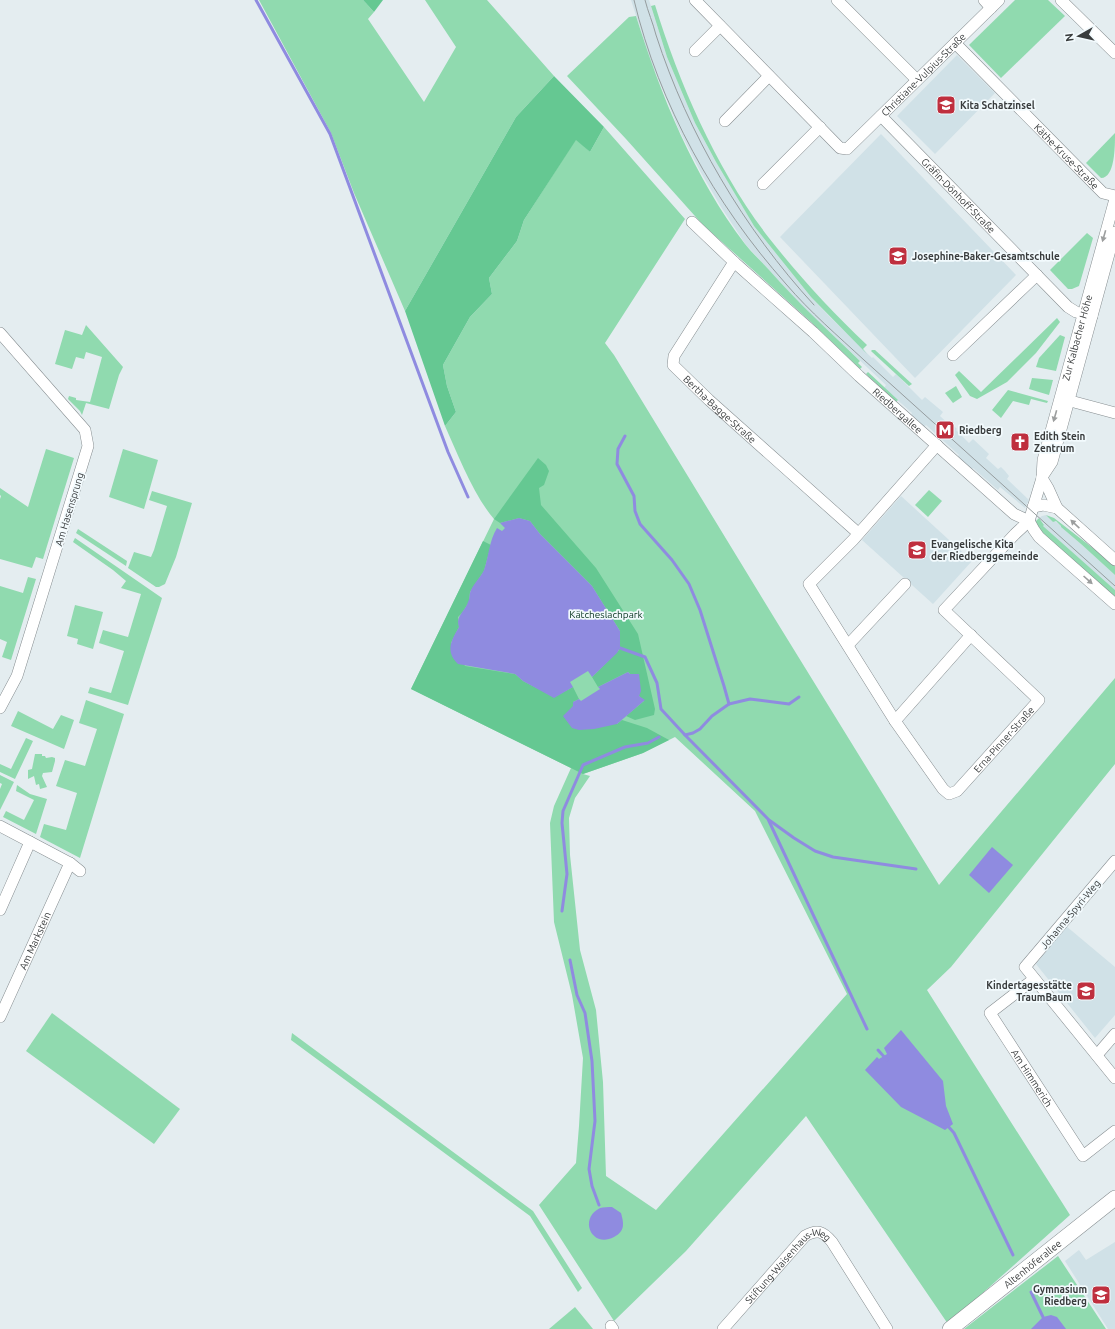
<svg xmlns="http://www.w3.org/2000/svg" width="1115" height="1329" viewBox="0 0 1115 1329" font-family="Ubuntu,sans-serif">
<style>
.built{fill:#d0e1e7}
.green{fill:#90daaf;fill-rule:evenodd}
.forest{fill:#65c892}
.water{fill:#8f8be0}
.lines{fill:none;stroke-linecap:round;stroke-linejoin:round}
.stream{stroke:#8f8be0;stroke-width:3}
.street-casing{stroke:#868d90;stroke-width:12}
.secondary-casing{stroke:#868d90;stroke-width:16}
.street{stroke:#fff;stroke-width:11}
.secondary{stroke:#fff;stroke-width:15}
.tram{stroke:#959c9e;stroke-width:1}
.oneway{fill:#9c9e9e}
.labels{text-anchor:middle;stroke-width:3.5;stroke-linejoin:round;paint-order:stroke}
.street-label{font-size:10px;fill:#393c3d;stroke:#f2fafd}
.poi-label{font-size:10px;font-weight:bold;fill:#393c3d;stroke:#f2fafd;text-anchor:start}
.park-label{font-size:10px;fill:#07341f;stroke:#f2fafd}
</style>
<rect width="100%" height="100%" fill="#e4edf0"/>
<g class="built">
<polygon points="631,0 649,0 667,57 695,123 716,162 754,226 811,297 830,317 872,358 873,357 893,377 896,374 922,400 925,397 943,412 940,416 953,428 954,426 957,429 956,430 969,443 973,439 989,454 986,458 998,469 1001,467 1005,471 1009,476 1007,479 1029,500 1025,508 1000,487 998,490 973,468 971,470 957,457 959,455 926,425 924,427 911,415 912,413 884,388 886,385 802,306 746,245 721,207 700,171 679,130 651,62"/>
<polygon points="957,55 995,93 935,154 897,116"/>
<polygon points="881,134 1016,275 915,378 780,237"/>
<polygon points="901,496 972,561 933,604 862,540"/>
<polygon points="1046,515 1053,522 1055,521 1061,526 1061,527 1081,544 1115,575 1115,590 1043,526 1044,524 1039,518 1042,516"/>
<polygon points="1066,926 1115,967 1115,1015 1095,1038 1036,964"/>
<polygon points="1115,1242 1115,1329 1108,1329 1065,1261 1079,1250 1086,1260"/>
</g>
<g class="green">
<polygon points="259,0 363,0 374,12 368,19 424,102 456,47 425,0 487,0 554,76 516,117 405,311 354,193 331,133"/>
<polygon points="1015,0 1048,0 1065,16 1001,78 969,45"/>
<path d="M655,5C680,86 717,170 769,238C799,276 832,312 867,345L863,349L867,354L811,297L754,226L716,162L695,123L667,57L651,6Z"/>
<path d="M636,16C661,96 694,177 745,244C753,254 762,262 770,271C798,303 829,331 860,361L858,363L862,367L860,369L811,322L703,225L626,139L567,76L629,17Z"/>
<path d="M604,127L685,219L605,343L614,355L775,619L939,885L1115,678V764L951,967L927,990L1070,1215L948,1324L806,1116L686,1251L614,1321L539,1205L576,1163L579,1126L583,1058L572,995L554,922L550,823L554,806L571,768L411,689L494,519C474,496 458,455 445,426L456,412L447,386L443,365L470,317L492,294L489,278L517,241L524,220L576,139L590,152ZM675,737L755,811L847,994L656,1210L606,1176L603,1082L596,1010L580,950L570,855L569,818L575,798L590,776L583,774L643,753Z"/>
<path d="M1115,133C1115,146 1115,178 1101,178L1086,163Z"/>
<polygon points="1087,233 1093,238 1079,286 1072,289 1068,289 1050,270"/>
<polygon points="1057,318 1060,322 1036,353 1007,382 977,399 970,396 955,375 959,371 981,392"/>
<polygon points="86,325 123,367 119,375 109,409 86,403 82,415 80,411 68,399 69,396 76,398 76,400 90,402 102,357 86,352 84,359 76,357 72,369 55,364 65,330 82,335"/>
<polygon points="1060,335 1065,337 1056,371 1036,367 1039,358"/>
<polygon points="872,350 875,350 912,384 909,386 871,351"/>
<polygon points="868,372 898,400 896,402 866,374"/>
<polygon points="1032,378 1053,380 1049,395 1029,389"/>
<polygon points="956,386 962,397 953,403 945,393"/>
<polygon points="1008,390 1048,401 1047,403 1031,399 1029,405 1013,401 1001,418 992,410"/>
<polygon points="46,449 74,458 43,559 36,557 32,568 0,559 0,499 1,496 0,495 0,488 28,507"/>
<polygon points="123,449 158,460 144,509 109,497"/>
<polygon points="929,490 942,501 928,517 915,505"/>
<polygon points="152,491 192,503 176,557 167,579 165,584 159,587 156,587 128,568 134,552 151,557 154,550 167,506 149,500"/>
<polygon points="1046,515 1054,518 1107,559 1115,566 1115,575 1081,544 1061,527 1061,526 1056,521 1053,522"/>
<polygon points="1039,518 1044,525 1043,526 1115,590 1115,598 1043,534 1036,524 1036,521"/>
<polygon points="78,529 127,561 126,566 76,533"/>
<polygon points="75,538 162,598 128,705 88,693 90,687 111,693 124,651 99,643 103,630 128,637 141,594 121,588 126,581 113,570 73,542"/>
<polygon points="28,577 36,579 11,660 2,657 7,642 0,639 0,586 23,593"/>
<polygon points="75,605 103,612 93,649 77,644 78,639 67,636"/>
<polygon points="86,700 124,714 80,858 40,837 44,824 66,830 77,793 56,786 65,760 85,766 97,729 79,723"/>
<polygon points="18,711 53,729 61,715 74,720 64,749 11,726"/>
<polygon points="26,738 33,741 15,779 0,772 0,764 11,769"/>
<polygon points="35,754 42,754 42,756 45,756 46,758 52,757 55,758 55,761 52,772 43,773 42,776 47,787 40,789 39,784 36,785 34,776 28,779 28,770 32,769"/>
<polygon points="0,775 14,782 0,810 0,789 2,784 0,783"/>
<polygon points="17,785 30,794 47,799 36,834 3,817 6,811 24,820 34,800 16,791"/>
<polygon points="52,1013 180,1109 154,1144 26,1051"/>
<polygon points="292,1033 533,1211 582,1288 578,1292 530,1216 291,1040"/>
<polygon points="1058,1256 1106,1329 964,1329"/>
<polygon points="575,1307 593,1329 549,1329"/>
</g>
<g class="forest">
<polygon points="363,0 383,0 374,12"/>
<polygon points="554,76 604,127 590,152 576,140 524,220 517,241 489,278 492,294 470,317 443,365 447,386 456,412 445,426 405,311 516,117"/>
<polygon points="538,458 546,465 549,471 544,485 539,488 541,505 596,568 638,634 655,709 654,715 635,720 626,716 644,701 639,696 630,674 628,672 598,687 592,677 619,650 620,631 592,586 540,534 530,521 519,518 500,523 494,519"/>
<polygon points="483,541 491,545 484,571 470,592 469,602 462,613 458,617 459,627 451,643 465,666 515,674 523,681 554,697 573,687 579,699 573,702 617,724 622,720 647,728 669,740 643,753 583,774 411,689"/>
</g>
<g class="water">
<path d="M519,518L530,521L540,534L592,586L620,631V648L617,653L592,677L588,671L570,682L573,687L554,698L523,681L515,674L458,664C445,651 451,641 459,627C455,616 465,612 468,602C470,599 469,594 471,590C474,583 481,577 484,570C489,556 489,541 497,528L502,531L505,528L500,523Z"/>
<polygon points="628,672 630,674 639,674 641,691 639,696 645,700 617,724 594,729 579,730 572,728 563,716 573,706 573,702 579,699 581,701 600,689 598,687"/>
<polygon points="992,847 1013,865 989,893 969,875"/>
<polygon points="901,1030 943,1081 946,1106 953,1124 945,1130 901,1107 865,1070 877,1057 879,1059 887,1054 884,1048"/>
<path d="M612,1207L621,1213C624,1224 625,1231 614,1237C592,1249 578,1219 600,1208C603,1207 609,1207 612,1207Z"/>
<polygon points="1051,1315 1057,1317 1066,1329 1031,1329 1043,1317"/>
</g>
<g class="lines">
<g class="stream">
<polyline points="256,0 330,134 448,452 468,497"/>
<polyline points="625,436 618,449 617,464 634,496 635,511 640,524 672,560 689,584 700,610 724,686 729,704"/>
<polyline points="620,648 645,657 657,683 661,709 685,735 768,819 867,1029"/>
<polyline points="685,735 693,733 700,729 712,716 729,704 750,699 789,704 799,697"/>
<polyline points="769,820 794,838 815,851 833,857 916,869"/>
<polyline points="562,911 567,874 562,823 563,811 583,765 625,747 648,743 659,737"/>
<polyline points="570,960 577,995 585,1013 592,1061 595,1121 589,1169 592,1186 599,1205"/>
<polyline points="878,1050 887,1060"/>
<polyline points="947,1125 954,1133 1013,1255"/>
<polyline points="1031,1292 1043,1317"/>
</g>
<defs>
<g id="street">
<path id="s1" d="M695,0L840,148L847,149L999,0"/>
<polyline points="837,0 917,80"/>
<polyline points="984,0 991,8"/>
<polyline points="1061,0 1115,53"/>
<path id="s2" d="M955,43L1103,193L1115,196"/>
<polyline points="695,51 720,26"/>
<path id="s3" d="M881,116L1068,307L1076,312L1092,316"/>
<polyline points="725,121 769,76"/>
<polyline points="763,184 820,127"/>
<path id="s4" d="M692,222L734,262L813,332L859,376L1014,514L1029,521L1034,530L1039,537L1115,604"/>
<path id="s5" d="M734,262L674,356L673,365L709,400L858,533"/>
<polyline points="0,333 85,430 88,446 17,676 0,708"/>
<polyline points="953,355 1037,275"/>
<polyline points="1063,399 1115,413"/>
<path id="s6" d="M937,445L853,540L809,584L895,721L943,789L949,794L957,791L1039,700L944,610L1015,534L1029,521"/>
<polyline points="1042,477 1052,462 1115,232"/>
<polyline points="1042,478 1048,488 1057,508"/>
<polyline points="1033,507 1043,505 1057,508 1115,560"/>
<path id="s7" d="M1029,521L1042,478L1043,460L1115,199"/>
<polyline points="848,645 905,584"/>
<polyline points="895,721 971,635"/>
<polyline points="0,826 70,863 80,871"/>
<polyline points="1115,861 1025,967 1115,1078"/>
<polyline points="0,910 30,842"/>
<path id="s8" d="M1034,979L990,1013L1083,1156L1115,1131"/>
<path id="s9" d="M0,1017L70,863"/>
<polyline points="1097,1055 1115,1034"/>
<polyline points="611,1326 613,1329"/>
<path id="s10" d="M723,1329L805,1236C817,1229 823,1231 832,1242L887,1329"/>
</g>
<g id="secondary">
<path id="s11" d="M950,1329L1115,1198"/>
</g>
</defs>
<use href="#street" class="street-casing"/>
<use href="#secondary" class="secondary-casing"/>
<use href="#street" class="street"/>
<use href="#secondary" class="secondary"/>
<g class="tram">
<path d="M634,0C659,105 715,204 786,284C810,312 838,336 864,360L1115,586"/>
<path d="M645,0C648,12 653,23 656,35C688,134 744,229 814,305"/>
</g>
</g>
<defs><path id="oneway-solid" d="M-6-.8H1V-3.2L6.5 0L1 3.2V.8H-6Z"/></defs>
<g class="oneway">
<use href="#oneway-solid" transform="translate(1104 236) rotate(106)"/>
<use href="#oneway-solid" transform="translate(1055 416) rotate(106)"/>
<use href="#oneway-solid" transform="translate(1075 524) rotate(-137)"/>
<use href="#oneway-solid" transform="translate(1088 580) rotate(42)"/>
</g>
<defs>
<symbol id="school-square" viewBox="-11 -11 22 22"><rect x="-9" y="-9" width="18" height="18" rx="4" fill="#bf2f3e" stroke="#f2fafd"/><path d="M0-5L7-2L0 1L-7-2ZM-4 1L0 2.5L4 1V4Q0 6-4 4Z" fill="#fff"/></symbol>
<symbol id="metro-square" viewBox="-11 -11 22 22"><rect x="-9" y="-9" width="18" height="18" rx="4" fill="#bf2f3e" stroke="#f2fafd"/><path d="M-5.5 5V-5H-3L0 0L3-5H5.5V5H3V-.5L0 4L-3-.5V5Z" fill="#fff"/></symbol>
<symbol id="church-square" viewBox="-11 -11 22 22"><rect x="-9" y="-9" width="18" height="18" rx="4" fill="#bf2f3e" stroke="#f2fafd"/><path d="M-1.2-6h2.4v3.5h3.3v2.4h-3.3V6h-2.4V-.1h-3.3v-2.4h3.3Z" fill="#fff"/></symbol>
</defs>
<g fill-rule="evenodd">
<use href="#school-square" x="935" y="94" width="22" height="22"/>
<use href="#school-square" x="887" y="245" width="22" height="22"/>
<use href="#metro-square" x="934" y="419" width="22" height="22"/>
<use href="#church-square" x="1009" y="431" width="22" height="22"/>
<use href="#school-square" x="906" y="539" width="22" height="22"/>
<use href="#school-square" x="1075" y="980" width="22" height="22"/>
<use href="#school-square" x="1090" y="1284" width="22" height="22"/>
</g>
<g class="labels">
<g class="street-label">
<text dy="4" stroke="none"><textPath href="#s1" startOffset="321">Christiane-Vulpius-Straße</textPath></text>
<text dy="4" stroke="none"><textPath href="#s2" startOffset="159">Käthe-Kruse-Straße</textPath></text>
<text dy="4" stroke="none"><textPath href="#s3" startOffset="111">Gräfin-Dönhoff-Straße</textPath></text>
<text dy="4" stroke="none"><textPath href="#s7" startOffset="190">Zur Kalbacher Höhe</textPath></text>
<text dy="4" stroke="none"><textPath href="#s5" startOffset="185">Bertha-Bagge-Straße</textPath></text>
<text dy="4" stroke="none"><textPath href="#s4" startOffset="279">Riedbergallee</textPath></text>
<text transform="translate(69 509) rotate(-73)" y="4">Am Hasensprung</text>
<text dy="4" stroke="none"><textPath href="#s6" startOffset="520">Erna-Pinner-Straße</textPath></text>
<text transform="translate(1070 914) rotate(-50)" y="4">Johanna-Spyri-Weg</text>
<text dy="4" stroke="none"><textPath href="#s9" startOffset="84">Am Markstein</textPath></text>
<text dy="4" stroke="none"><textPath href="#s8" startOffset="133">Am Himmerich</textPath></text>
<text dy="4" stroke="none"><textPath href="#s11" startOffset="105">Altenhöferallee</textPath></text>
<text dy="4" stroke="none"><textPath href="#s10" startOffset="94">Stiftung-Waisenhaus-Weg</textPath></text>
</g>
<g class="poi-label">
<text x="960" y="109">Kita Schatzinsel</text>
<text x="912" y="260">Josephine-Baker-Gesamtschule</text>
<text x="959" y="434">Riedberg</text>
<text x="1034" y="440">Edith Stein<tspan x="1034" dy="12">Zentrum</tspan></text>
<text x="931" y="548">Evangelische Kita<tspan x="931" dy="12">der Riedberggemeinde</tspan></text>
<text x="1072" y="989" text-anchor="end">Kindertagesstätte<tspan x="1072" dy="12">TraumBaum</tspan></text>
<text x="1087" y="1293" text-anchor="end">Gymnasium<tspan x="1087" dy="12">Riedberg</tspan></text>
</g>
<g class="park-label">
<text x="606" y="618">Kätcheslachpark</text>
</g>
</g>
<g transform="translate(1079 36) rotate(262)" stroke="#f2fafd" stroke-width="3" paint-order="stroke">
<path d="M0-3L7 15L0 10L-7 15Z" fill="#393c3d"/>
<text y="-6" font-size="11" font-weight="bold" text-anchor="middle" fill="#393c3d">N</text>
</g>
</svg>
